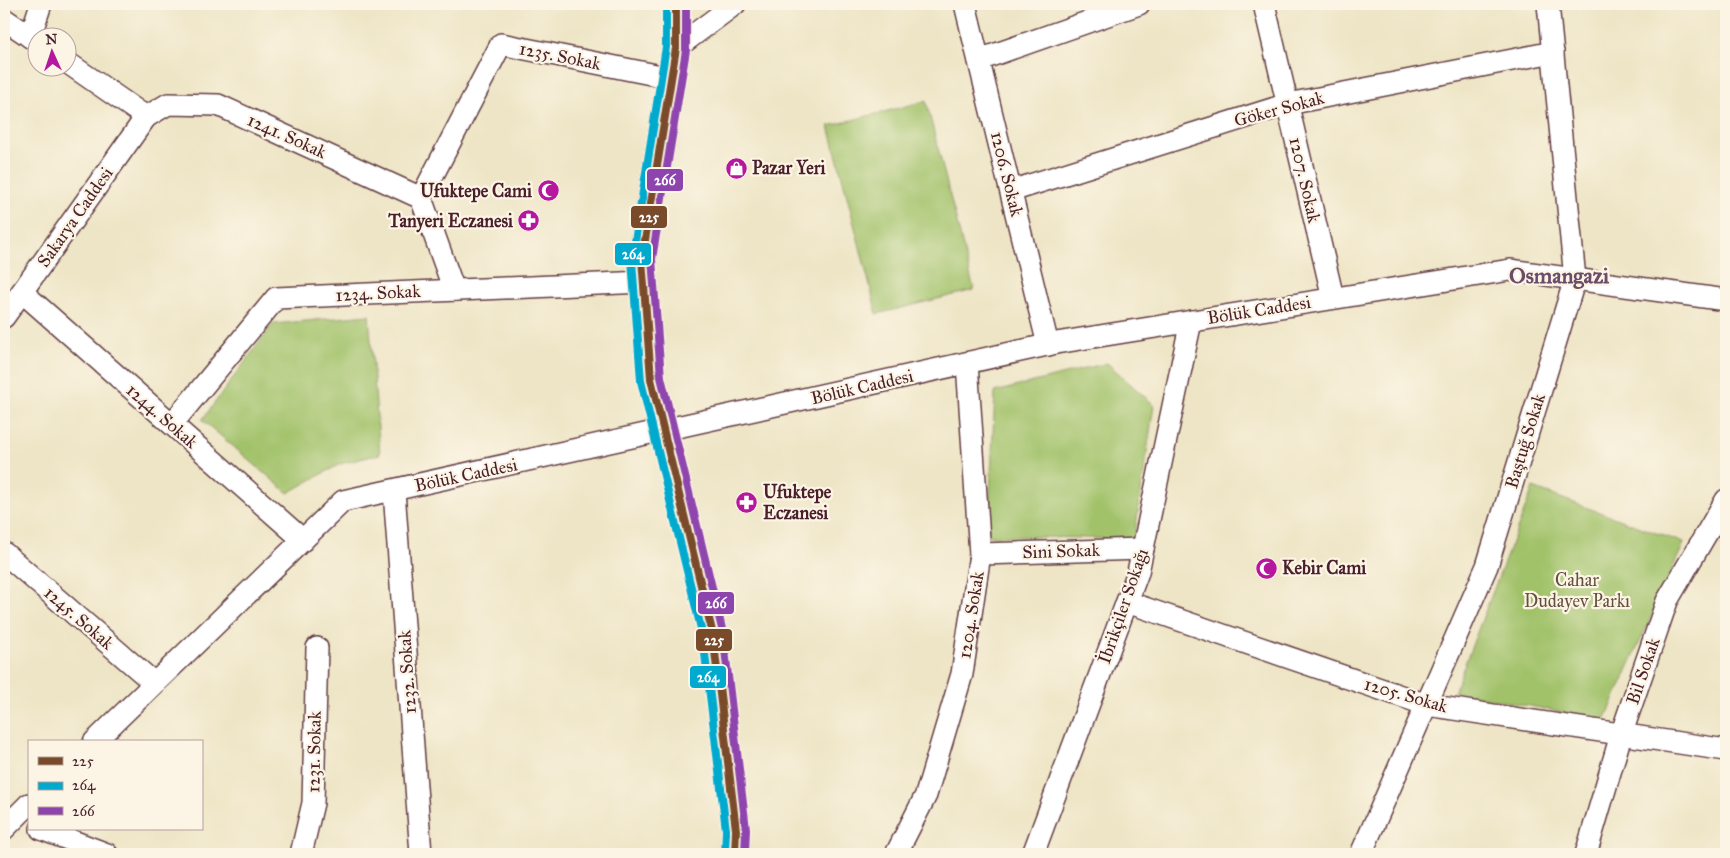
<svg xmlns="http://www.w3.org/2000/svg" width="1730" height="858" viewBox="0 0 1730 858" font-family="'IM FELL Great Primer',serif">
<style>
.green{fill:#a2c26b;stroke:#76704b}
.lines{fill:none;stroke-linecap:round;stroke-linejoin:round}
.minor-casing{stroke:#633d42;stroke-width:24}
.major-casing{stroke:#633d42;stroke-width:30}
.minor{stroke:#fff;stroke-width:21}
.major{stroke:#fff;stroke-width:28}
.bus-1-casing{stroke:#fcf5e5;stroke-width:11}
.bus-2-casing{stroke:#fcf5e5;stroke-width:11}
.bus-3-casing{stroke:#fcf5e5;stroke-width:11}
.bus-1{stroke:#7a4b2a;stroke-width:8}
.bus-2{stroke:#00a9ce;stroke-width:8}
.bus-3{stroke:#8e44ad;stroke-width:8}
.labels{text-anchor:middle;stroke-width:4.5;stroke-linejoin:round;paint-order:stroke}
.street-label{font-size:18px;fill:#4a1f2b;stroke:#fcf5e5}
.poi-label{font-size:18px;font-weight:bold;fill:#4a1f2b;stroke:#fcf5e5;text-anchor:start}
.park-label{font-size:18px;fill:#64503e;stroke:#fcf5e5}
.district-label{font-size:22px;font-weight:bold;fill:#6b4c69;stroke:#fcf5e5}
.line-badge{stroke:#fcf5e5;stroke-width:2}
.badge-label{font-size:14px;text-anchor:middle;font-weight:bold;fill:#fff}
</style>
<rect width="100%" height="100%" fill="#fcf5e5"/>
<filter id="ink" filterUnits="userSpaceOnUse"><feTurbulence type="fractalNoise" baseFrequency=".02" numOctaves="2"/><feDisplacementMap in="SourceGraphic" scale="10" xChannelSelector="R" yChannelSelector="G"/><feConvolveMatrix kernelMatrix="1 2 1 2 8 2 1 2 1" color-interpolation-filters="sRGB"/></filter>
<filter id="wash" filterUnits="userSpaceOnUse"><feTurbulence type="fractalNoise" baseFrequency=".0096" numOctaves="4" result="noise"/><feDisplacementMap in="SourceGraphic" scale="20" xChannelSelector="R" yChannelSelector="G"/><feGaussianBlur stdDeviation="1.12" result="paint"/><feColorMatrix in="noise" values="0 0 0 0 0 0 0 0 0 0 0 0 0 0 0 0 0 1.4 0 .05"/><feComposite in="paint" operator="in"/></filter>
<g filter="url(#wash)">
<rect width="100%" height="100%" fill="#eee5c6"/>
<g class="green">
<polygon points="926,101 974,290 877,314 829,126"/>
<polygon points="369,315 380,454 340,464 288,493 202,420 273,324"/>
<polygon points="1107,363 1154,405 1134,539 988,536 995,392"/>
<polygon points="1533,488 1684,543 1605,720 1454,692"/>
</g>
</g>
<g filter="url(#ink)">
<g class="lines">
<defs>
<g id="minor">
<polyline points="965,4 1048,345"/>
<polyline points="1264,4 1333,298"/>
<polyline points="4,19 38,42"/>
<polyline points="30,37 41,4"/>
<polyline points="676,48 735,4"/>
<polyline points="979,60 1139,4"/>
<polyline points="68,63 146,117 168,104 218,105 421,198 454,290"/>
<polyline points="1011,191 1288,104 1553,52"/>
<polyline points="421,198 501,44 671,78"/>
<polyline points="22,292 303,540"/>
<polyline points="4,317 146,117"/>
<polyline points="172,424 276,298 644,282"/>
<polyline points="394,491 421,854"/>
<polyline points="4,553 154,683"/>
<polyline points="980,554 1143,549"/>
<polyline points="1127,602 1427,705 1726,750"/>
<polyline points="94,742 343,501 1056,343 1510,270 1726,300"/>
<polyline points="4,829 29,804"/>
<polyline points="41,829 107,854"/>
<polyline points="301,854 313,803 317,648"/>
<polyline points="896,854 926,795 962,674 980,554 967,363"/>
<polyline points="1033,854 1138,572 1191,321"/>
<polyline points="1361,854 1487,566 1575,279 1548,4"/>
<polyline points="1586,854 1621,735 1667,601 1726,500"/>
</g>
<polyline id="major" points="676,4 676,48 642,259 651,379 713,635 736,830 735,854"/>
</defs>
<use href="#minor" class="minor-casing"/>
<use href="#major" class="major-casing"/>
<use href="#minor" class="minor"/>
<use href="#major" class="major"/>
<defs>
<polyline id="bus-1" points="676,4 676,48 642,259 651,379 713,635 736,830 735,854"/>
<polyline id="bus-2" points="666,4 666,47 632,260 641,381 703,637 726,830 725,854"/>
<polyline id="bus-3" points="686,4 686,50 652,259 661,377 723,633 746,829 745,854"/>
</defs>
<use href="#bus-1" class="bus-1-casing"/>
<use href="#bus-2" class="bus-2-casing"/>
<use href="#bus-3" class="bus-3-casing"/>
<use href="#bus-1" class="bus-1"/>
<use href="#bus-2" class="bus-2"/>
<use href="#bus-3" class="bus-3"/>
</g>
</g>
<defs>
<symbol id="shop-disc" viewBox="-11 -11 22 22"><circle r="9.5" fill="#b5179e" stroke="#fcf5e5"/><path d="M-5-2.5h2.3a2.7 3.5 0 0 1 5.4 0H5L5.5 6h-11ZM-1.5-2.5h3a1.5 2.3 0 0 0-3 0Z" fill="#fff"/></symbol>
<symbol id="mosque-disc" viewBox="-11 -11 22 22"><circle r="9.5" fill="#b5179e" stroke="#fcf5e5"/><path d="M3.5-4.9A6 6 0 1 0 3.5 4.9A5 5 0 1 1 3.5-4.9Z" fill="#fff"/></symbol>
<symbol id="pharmacy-disc" viewBox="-11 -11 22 22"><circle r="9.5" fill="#b5179e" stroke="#fcf5e5"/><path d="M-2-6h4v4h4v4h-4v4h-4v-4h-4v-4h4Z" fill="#fff"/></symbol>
</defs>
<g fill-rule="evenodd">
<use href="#shop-disc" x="724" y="156" width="25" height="25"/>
<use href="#mosque-disc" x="536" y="178" width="25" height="25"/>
<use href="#pharmacy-disc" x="516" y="208" width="25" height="25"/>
<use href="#pharmacy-disc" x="734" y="490" width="25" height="25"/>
<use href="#mosque-disc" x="1254" y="556" width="25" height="25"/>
</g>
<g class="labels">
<g class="street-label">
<text transform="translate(560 56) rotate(11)" y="6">1235. Sokak</text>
<text transform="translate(1279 109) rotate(-15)" y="6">Göker Sokak</text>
<text transform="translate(287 136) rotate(24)" y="6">1241. Sokak</text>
<text transform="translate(1007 174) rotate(76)" y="6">1206. Sokak</text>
<text transform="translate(1305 180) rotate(77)" y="6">1207. Sokak</text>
<text transform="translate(75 217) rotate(-55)" y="6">Sakarya Caddesi</text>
<text transform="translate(378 293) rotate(-3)" y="6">1234. Sokak</text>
<text transform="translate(1259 310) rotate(-9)" y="6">Bölük Caddesi</text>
<text transform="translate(862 387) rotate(-13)" y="6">Bölük Caddesi</text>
<text transform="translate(162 416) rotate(41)" y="6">1244. Sokak</text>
<text transform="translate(1525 441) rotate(-73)" y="6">Baştuğ Sokak</text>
<text transform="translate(466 475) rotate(-12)" y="6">Bölük Caddesi</text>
<text transform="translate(1061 551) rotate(-2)" y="6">Sini Sokak</text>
<text transform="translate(1123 606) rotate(-71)" y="6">İbrikçiler Sokağı</text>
<text transform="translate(971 615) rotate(-81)" y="6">1204. Sokak</text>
<text transform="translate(79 618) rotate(41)" y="6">1245. Sokak</text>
<text transform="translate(1643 671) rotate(-71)" y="6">Bil Sokak</text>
<text transform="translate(407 672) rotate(-94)" y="6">1232. Sokak</text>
<text transform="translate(1406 695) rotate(16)" y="6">1205. Sokak</text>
<text transform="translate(314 752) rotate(-89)" y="6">1231. Sokak</text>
</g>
<g class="poi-label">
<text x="752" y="174">Pazar Yeri</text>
<text x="532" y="197" text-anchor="end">Ufuktepe Cami</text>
<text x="513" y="227" text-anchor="end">Tanyeri Eczanesi</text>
<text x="763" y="498">Ufuktepe<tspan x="763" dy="21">Eczanesi</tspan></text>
<text x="1282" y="574">Kebir Cami</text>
</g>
<g class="park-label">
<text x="1577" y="586">Cahar<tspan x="1577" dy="21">Dudayev Parkı</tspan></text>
</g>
<g class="district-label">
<text x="1559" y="283">Osmangazi</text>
</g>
</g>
<g class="line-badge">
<rect x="646" y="168" width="38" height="24" rx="5" fill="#8e44ad"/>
<rect x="630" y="205" width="38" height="24" rx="5" fill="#7a4b2a"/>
<rect x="614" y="242" width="38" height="24" rx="5" fill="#00a9ce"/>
<rect x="697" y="591" width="38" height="24" rx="5" fill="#8e44ad"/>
<rect x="695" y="628" width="38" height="24" rx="5" fill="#7a4b2a"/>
<rect x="689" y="665" width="38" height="24" rx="5" fill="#00a9ce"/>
</g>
<g class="badge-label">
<text x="665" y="185">266</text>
<text x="649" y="222">225</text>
<text x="633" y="259">264</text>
<text x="716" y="608">266</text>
<text x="714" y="645">225</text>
<text x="708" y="682">264</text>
</g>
<rect width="1730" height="858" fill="none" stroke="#fcf5e5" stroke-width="20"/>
<rect x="28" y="740" width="175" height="90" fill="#fcf5e5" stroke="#b59f9b"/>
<rect x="38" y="757" width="25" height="8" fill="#7a4b2a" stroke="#b59f9b"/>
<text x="72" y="766" font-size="15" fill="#4a1f2b">225</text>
<rect x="38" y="782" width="25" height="8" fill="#00a9ce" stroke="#b59f9b"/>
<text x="72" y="790" font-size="15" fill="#4a1f2b">264</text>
<rect x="38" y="807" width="25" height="8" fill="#8e44ad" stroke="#b59f9b"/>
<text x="72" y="816" font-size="15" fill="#4a1f2b">266</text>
<g transform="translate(52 52) rotate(357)"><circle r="24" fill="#fcf5e5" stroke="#b59f9b"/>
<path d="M0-4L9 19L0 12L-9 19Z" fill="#b5179e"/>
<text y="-8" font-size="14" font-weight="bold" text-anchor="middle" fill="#4a1f2b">N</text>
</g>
</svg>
